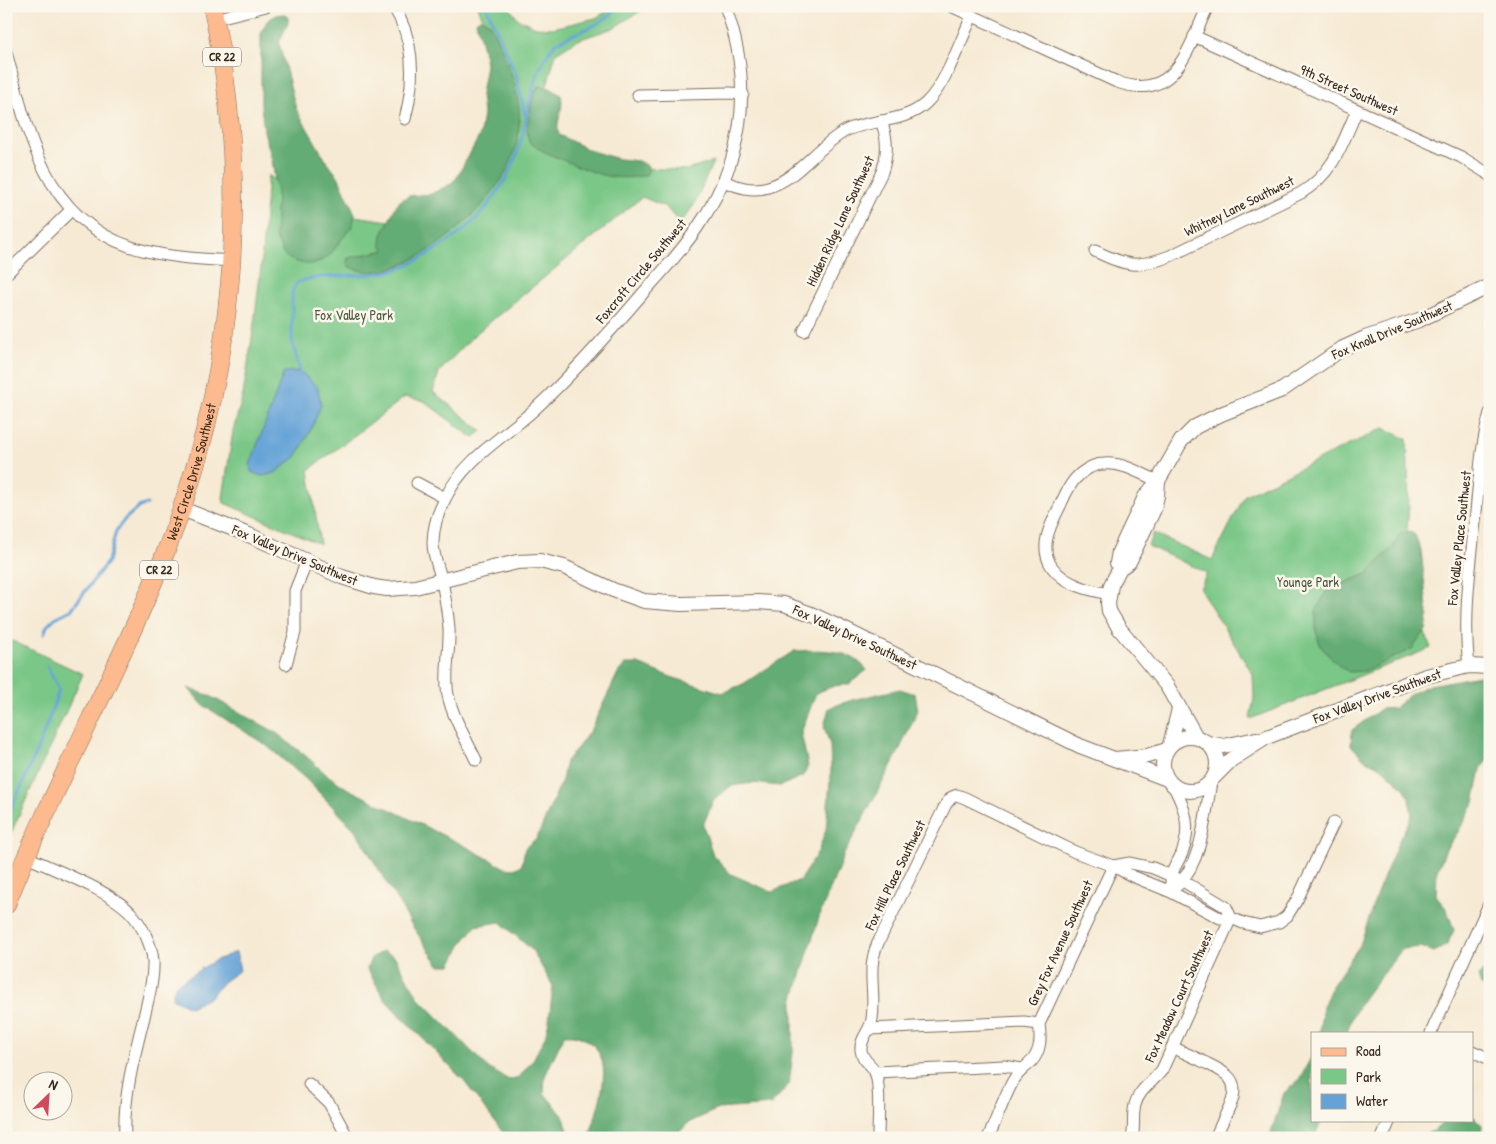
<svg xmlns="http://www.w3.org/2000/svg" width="1496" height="1144" viewBox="0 0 1496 1144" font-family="'Patrick Hand',sans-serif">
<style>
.green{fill:#7ac787;stroke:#5a7852}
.forest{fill:#63ac74;stroke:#4f6b49}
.water{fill:#65a3d7;stroke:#50667a}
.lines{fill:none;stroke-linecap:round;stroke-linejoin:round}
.stream{stroke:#65a3d7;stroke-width:3}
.minor-casing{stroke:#7c6d5e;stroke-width:13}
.tertiary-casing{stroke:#7c6d5e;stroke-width:16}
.primary-casing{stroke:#7c6d5e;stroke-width:19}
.minor{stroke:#fff;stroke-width:11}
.tertiary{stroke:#fff;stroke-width:14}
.primary{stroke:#fcba8e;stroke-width:18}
.labels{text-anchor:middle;stroke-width:5;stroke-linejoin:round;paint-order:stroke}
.shield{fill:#fbf7ec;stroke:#75685c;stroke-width:1}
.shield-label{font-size:12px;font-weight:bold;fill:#3b2a1e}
.street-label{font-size:14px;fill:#3b2a1e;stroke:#fbf7ec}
.park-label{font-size:14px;fill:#4e593e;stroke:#fbf7ec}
</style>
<rect width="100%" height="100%" fill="#fbf7ec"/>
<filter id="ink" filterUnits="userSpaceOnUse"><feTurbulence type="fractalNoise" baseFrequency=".02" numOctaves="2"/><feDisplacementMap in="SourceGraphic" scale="10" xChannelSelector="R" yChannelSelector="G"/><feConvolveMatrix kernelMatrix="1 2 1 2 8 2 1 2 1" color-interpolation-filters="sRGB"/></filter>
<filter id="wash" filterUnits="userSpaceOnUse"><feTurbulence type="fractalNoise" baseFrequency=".0096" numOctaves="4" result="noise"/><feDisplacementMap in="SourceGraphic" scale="20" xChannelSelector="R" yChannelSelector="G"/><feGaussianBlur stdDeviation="1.12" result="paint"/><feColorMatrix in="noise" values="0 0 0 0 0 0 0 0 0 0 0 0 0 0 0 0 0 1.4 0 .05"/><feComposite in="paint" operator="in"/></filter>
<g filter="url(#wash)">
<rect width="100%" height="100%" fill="#f6ead4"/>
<g class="green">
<polygon points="478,6 508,6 518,19 536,27 553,28 596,18 615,6 652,6 647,7 613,28 575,41 556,53 539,113 540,134 610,167 687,170 713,162 694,205 680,224 666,207 642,197 473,336 439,372 433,392 482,431 473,438 424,401 405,397 309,470 320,544 224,503 223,498 233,431 243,395 253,332 261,267 268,175 319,211 403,223 458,188 496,121 498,62"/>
<polygon points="1384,428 1407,439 1409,505 1403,576 1431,648 1250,719 1254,698 1253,674 1200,589 1207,573 1148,546 1153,533 1212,560 1245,495"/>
<polygon points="6,638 83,674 6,844"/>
</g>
<g class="forest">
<polygon points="283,14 288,17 288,23 279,43 296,109 328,164 338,176 355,214 353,225 329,256 315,264 304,264 291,260 283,254 275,236 277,194 272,160 264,131 261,105 261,34 267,21 276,15"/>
<path d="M480,18L487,21L491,26C509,63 526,101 517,143C513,159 506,174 496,187C473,222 393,292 348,266L347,262L348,258L385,250L381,245L382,235L397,204L403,199L409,196L431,194L449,185L456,179L480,135L483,114L481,94L486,65L485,57L476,21Z"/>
<path d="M539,86L550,88L561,95C565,110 554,123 559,135L591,151L619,159L638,161L648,166V171L646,175C633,178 617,179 603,175C591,172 536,151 530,142C525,135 528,119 530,111C532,103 532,93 539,86Z"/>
<polygon points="1409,531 1415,535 1421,550 1428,618 1426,630 1412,649 1365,671 1349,672 1338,665 1321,647 1316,632 1316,611 1327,590 1367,574 1393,547 1399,535"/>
<path d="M794,651C821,650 848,647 867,670L849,684L834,686L816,693L801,733L808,766L803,776L780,786L753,783L731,786L713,801L703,825L713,855L731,874L772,892L800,880L818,852L826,830L831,769L830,745L824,726L829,708L852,700L900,689L915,694L918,710L897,755L844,854L819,917L793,1001V1053L789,1084L771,1105L718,1109L688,1123L674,1138H589C596,1112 618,1060 589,1042C580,1036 575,1034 564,1035L545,1076L544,1093L564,1117L570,1138H507L464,1081L386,1001L367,969L371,958L383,951L395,957L418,997L488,1068L509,1080L519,1077L533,1060L545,1037L549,1021L553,986L532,950L500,922L476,926L463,942L451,965H439L413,927L356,831L307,780L266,745L203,705L188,688L210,696L275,732L307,757L327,775L348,789L465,846L505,868L514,869L522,865L525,848L537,838L562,780L566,761L579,746L591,729L618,673L625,664H638L671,677L722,693L743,684Z"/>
<path d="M1490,674V755L1481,769L1474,803L1458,832L1446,849L1437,871L1436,895L1447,910L1454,930L1447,945L1434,952L1421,947L1402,949C1383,976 1355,1000 1347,1033H1319L1323,1007L1332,986L1360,945L1377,894L1400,838L1412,816L1409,798L1405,789L1381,767L1364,759L1351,745L1352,730L1381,709L1394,708L1412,693L1430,685Z"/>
<polygon points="1490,964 1490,993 1481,985 1478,976"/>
<polygon points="1312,1056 1312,1120 1322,1120 1314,1138 1269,1138 1284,1093 1298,1081"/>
<polygon points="1472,1115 1482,1125 1481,1138 1413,1138 1434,1131 1446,1120 1472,1120"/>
</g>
<g class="water">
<polygon points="300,371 318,388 321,405 312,428 296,457 275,473 262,476 251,472 250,465 284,372"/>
<polygon points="236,952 240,970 223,982 210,997 190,1007 172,998 175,985 214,961"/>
</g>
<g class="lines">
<g class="stream">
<polyline points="486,6 516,74 525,115"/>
<path d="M300,371L292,340V293C293,289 294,286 297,283C302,280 309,279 315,278C344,274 378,278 406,266C423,259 439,247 455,237C486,215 513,175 522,138C529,106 533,67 557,42L599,23L622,6"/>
<polyline points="44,634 47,626 55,618 71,610 108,561 116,531 125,519 139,507 147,504"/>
<path d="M6,819C27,776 45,734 59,689L47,666"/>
</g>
</g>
</g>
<g filter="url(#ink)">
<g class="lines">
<defs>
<g id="minor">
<path d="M393,6C415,40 415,81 405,119"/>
<path d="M951,6L1117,82C1176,103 1188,48 1208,6"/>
<polyline points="214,19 266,6"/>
<polyline points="1194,36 1461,157 1490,175"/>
<path d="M6,52C29,137 46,228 146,251C174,258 204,259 233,261"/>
<polyline points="638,95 730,93 743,94"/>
<polyline points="6,102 19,99"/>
<path d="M723,181C738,187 752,192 768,187C798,179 818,145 847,130C872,119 905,123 926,103C946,84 960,42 972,16"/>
<path d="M1095,251C1127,266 1136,269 1170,256L1301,193C1334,173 1342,144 1357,110"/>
<polyline points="6,274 71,210"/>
<path d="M804,331L882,172C888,153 888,139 881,121"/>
<polyline points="417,483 445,498"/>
<path d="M1109,594C1089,590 1065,585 1052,567C1038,547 1051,524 1060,506C1064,497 1068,487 1075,479C1082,471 1093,464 1104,464C1123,462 1141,474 1158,481"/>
<polyline points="286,664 295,632 295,591 307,561"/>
<path d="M1469,666C1463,618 1470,570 1475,522C1479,485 1480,448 1490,413"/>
<path d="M476,760C466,739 453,718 448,695C444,674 450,651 449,629C448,614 445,597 442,581C439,569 433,556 433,543C433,528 439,510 446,497C465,458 506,436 536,408C575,372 610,332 644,292C662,272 680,253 695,231C745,161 755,87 725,6"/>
<path d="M27,857C55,870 111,891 131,913C142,925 152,945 153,961C154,980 148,999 144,1017C134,1057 123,1097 125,1138"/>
<polyline points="1113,866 1130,863 1153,868 1183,881 1226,907 1231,918"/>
<path d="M1171,882C1170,871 1178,863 1182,853C1192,827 1185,808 1173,785"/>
<path d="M1178,885C1203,860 1205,815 1211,782"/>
<polyline points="870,1029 1024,1022 1039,1024"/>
<polyline points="1431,1033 1490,902"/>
<path d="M1172,1047C1183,1052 1194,1057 1204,1062C1222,1071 1240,1077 1232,1101L1215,1138"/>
<polyline points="1472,1051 1490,1059"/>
<polyline points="875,1072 1004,1066 1022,1069"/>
<polyline points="309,1084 329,1103 348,1138"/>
<path d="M878,1138C878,1122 881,1085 875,1072C872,1064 862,1061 861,1050C860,1038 871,1030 872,1019C876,992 866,969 878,943L946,804L952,797L957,795L965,798L1075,852L1113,866L1132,876L1171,892L1220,918H1231L1243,923L1260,927L1279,922L1287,916L1298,898L1334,822"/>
<path d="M988,1138C997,1119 1003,1099 1013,1081C1018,1072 1025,1068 1032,1061C1041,1050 1041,1038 1039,1024L1113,866"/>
<path d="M1132,1138C1135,1127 1132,1116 1135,1105C1139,1089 1153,1082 1162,1070L1231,918"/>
<polyline points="1382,1138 1390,1120"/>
</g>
<g id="tertiary">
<polyline points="1158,481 1157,496 1154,509 1129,562 1120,568 1111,585 1108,603 1109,611 1119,628 1167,686 1196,737"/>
<polyline points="182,509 249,535 342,577 374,587 387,589 415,587 517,562 540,561 564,567 613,590 644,601 681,604 758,602 784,604 811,614 839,627 1080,746 1167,779"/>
<polyline points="1120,568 1117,563 1119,552 1145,497 1158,481 1181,441 1195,427 1221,414 1282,390 1343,348 1365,338 1419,320 1490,286"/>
<circle cx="1190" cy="764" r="27"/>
<polyline points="1208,743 1224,746 1256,739"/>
<polyline points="1170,745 1179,709"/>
<polyline points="1115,759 1147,756 1167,750"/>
<polyline points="1215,776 1231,760 1267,737 1426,676 1469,666 1490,667"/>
</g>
<g id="primary">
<path id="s1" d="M6,905C54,784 119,671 166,551C235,377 252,189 212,6"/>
</g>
</defs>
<use href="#minor" class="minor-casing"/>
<use href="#tertiary" class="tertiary-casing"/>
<use href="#primary" class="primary-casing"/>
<use href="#minor" class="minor"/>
<use href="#tertiary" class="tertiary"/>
<use href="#primary" class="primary"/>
</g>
</g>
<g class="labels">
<g class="shield">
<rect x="203" y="47.5" width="38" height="19" rx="4"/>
<rect x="140" y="560.5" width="38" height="19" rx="4"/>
</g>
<g class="shield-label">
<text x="222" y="61">CR 22</text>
<text x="159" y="574">CR 22</text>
</g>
<g class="street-label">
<text transform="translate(1349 90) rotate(24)" y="5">9th Street Southwest</text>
<text transform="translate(1239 206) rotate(-26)" y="5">Whitney Lane Southwest</text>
<text transform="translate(840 221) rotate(-65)" y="5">Hidden Ridge Lane Southwest</text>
<text transform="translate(641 271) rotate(-50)" y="5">Foxcroft Circle Southwest</text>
<text transform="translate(1392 330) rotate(-23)" y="5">Fox Knoll Drive Southwest</text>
<text dy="5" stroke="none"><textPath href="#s1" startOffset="472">West Circle Drive Southwest</textPath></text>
<text transform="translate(1459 538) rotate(-84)" y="5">Fox Valley Place Southwest</text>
<text transform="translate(295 555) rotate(23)" y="5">Fox Valley Drive Southwest</text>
<text transform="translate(855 637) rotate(25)" y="5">Fox Valley Drive Southwest</text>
<text transform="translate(1377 696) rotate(-20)" y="5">Fox Valley Drive Southwest</text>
<text transform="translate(895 875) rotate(-64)" y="5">Fox Hill Place Southwest</text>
<text transform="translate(1060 943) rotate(-65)" y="5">Grey Fox Avenue Southwest</text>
<text transform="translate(1179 996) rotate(-65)" y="5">Fox Meadow Court Southwest</text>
</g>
<g class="park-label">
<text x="354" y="320">Fox Valley Park</text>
<text x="1308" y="587">Younge Park</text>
</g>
</g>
<rect width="1496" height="1144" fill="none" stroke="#fbf7ec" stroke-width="25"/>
<rect x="1311" y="1032" width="162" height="90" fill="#fbf7ec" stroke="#aea59a"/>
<rect x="1321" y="1048" width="25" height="8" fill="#fcba8e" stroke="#aea59a"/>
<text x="1356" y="1056" font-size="15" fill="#3b2a1e">Road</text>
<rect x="1321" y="1069" width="25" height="15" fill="#7ac787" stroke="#aea59a"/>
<text x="1356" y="1082" font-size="15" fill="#3b2a1e">Park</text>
<rect x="1321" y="1094" width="25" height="15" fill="#65a3d7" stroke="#aea59a"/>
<text x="1356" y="1106" font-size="15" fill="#3b2a1e">Water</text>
<g transform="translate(48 1096) rotate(25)"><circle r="24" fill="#fbf7ec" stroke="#aea59a"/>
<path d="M0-4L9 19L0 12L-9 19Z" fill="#d1495b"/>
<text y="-8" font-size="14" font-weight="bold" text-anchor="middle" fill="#3b2a1e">N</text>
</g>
</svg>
